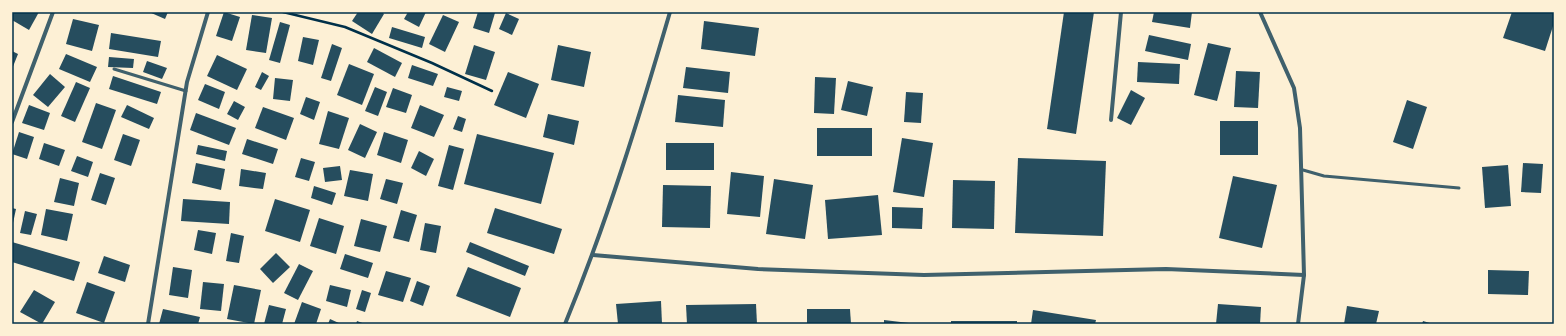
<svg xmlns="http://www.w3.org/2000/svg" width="1566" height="336" viewBox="0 0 1566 336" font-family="'Roboto Serif',serif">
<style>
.building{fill:#264d5e}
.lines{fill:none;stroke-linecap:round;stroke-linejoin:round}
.path{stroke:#003049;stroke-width:2.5}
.service{stroke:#3f606c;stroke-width:3}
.minor{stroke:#3f606c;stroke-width:4}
.neatline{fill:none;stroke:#003049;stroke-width:1.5}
</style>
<rect width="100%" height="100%" fill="#fdf0d5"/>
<g class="building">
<polygon points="12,12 39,12 29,30 12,20"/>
<polygon points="149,12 168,12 165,19"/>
<polygon points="224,12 240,17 232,41 216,36"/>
<polygon points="358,12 382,12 384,14 372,34 352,21"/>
<polygon points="408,12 426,12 419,27 404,19"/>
<polygon points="478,12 495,13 489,33 473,28"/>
<polygon points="1064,12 1094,12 1076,134 1047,129"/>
<polygon points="1154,12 1192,12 1190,28 1152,22"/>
<polygon points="1512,12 1554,12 1554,23 1545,51 1503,38"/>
<polygon points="506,13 519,19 512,35 499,29"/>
<polygon points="252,15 272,18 266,53 246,50"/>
<polygon points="443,15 459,22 445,52 429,44"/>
<polygon points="73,19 99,25 92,51 66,44"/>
<polygon points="704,21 759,28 755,56 701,49"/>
<polygon points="280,22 290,25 280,63 269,60"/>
<polygon points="392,27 425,37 422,48 389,38"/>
<polygon points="111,33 161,41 158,57 109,49"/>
<polygon points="1149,35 1191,44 1188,60 1145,51"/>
<polygon points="303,37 319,40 313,65 298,61"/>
<polygon points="1208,43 1231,48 1217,101 1194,95"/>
<polygon points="332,44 342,48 331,81 321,78"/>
<polygon points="474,45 495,52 486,80 465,74"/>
<polygon points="558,45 591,52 584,87 551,80"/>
<polygon points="374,48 402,63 395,77 367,62"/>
<polygon points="12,51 18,54 12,69"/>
<polygon points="66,54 97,67 90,82 59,69"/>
<polygon points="217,55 247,69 237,90 207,76"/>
<polygon points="109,57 134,59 133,68 108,67"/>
<polygon points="147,61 167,68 162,79 143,72"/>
<polygon points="1138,62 1180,64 1179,84 1137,82"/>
<polygon points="349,64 374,74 362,105 337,95"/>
<polygon points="412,65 438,74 433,86 408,78"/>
<polygon points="686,67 730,72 728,93 683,88"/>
<polygon points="1236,71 1260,72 1258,108 1234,107"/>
<polygon points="262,72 269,76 261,90 255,87"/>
<polygon points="508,72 539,84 526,118 494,105"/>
<polygon points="50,74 65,87 48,107 33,95"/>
<polygon points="113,76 161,92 157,104 109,89"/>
<polygon points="815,77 836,78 834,114 814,113"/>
<polygon points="275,78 293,80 290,101 273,99"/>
<polygon points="848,81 873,87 867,116 841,110"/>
<polygon points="76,82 90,88 75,122 61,116"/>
<polygon points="205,84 225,92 219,109 198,100"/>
<polygon points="375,87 387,92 378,116 365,111"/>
<polygon points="447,87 462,91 459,101 444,97"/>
<polygon points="393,88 412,95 406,113 386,107"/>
<polygon points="1131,90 1145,98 1131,125 1117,118"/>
<polygon points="906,92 923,93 921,123 904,122"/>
<polygon points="678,95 725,100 723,127 675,122"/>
<polygon points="306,97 320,102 314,120 300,114"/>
<polygon points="1407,100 1427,107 1413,149 1393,142"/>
<polygon points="234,101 245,107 238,120 227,114"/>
<polygon points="96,103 116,110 102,149 82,142"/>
<polygon points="29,105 50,113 44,130 22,123"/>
<polygon points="127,105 154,118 149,129 121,117"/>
<polygon points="420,105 444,115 434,137 411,128"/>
<polygon points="263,107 294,118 286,140 255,128"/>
<polygon points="328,111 349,118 339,149 319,144"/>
<polygon points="196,113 236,128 229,145 190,130"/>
<polygon points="548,114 579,121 574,145 543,137"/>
<polygon points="458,116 466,119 462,132 453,129"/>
<rect x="1220" y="121" width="38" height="34"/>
<polygon points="360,124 377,132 365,158 348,150"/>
<rect x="817" y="128" width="55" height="28"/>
<polygon points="19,132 34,137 27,159 12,154"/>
<polygon points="384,132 408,140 401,163 377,155"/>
<polygon points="123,134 140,140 131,166 114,160"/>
<polygon points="477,134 554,153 541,204 464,184"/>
<polygon points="902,138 933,143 924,197 893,192"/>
<polygon points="247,139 278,149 273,164 242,154"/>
<polygon points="44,143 65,150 59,166 39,159"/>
<rect x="666" y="143" width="48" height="27"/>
<polygon points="198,145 227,151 225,161 196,154"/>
<polygon points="449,145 464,149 453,190 438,186"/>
<polygon points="419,151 434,159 426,176 411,168"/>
<polygon points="77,156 93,162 88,177 71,171"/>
<polygon points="301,158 315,162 309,181 295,177"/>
<polygon points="1018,158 1106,161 1103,236 1015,233"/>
<polygon points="196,163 225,169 221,190 192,183"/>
<polygon points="1523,163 1543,164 1541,193 1521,192"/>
<polygon points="1508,165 1511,206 1485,208 1482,167"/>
<polygon points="340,166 342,180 325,182 323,168"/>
<polygon points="241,169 266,173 263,189 239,186"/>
<polygon points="350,170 373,174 368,201 344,196"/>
<polygon points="731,172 764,176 760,217 727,214"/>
<polygon points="100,173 115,178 106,205 91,200"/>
<polygon points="1233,176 1277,185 1262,248 1219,238"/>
<polygon points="60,178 79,183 74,206 54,202"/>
<polygon points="386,179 403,183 397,204 380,199"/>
<polygon points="774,179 813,185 805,239 766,234"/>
<polygon points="953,180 995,181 994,229 952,228"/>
<polygon points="663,185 711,186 710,228 662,227"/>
<polygon points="314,186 336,193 332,205 311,198"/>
<polygon points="878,195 882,235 828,239 825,200"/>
<polygon points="183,199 230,202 229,224 181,221"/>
<polygon points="275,199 310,210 300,242 265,231"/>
<polygon points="892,207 923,208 922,229 892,228"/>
<polygon points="12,208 16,209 13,223 12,223"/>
<polygon points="495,208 562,229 554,254 487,233"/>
<polygon points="46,209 73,214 67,241 41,235"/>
<polygon points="401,210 417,215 409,242 393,238"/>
<polygon points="25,211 37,214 31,235 20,233"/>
<polygon points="319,218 344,226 336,254 310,246"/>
<polygon points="361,219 387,226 380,252 354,246"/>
<polygon points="425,223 441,226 436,253 420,250"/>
<polygon points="198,230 216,233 212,254 194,250"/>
<polygon points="231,233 244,236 239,263 226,261"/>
<polygon points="12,242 80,262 74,281 12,262"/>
<polygon points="470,242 529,266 525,276 466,252"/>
<polygon points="276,253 290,267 273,283 260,269"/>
<polygon points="345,254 373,263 368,278 340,269"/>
<polygon points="104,256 130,265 125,282 98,273"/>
<polygon points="299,264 313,271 298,300 284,293"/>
<polygon points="173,267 192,270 188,298 169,295"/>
<polygon points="468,267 521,288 510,317 456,296"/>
<polygon points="1488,270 1529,271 1528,295 1488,294"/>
<polygon points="386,271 411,278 403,302 378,295"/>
<polygon points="417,281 430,286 423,306 410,301"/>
<polygon points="87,282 115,292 104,323 76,313"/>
<polygon points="203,282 224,284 221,311 200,309"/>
<polygon points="234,285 261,290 254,324 227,319"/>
<polygon points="330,285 351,290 347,307 326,301"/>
<polygon points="34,290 55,302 42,324 20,312"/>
<polygon points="362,290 371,293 365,312 356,309"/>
<polygon points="661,301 662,324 618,324 616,304"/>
<polygon points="302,302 321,309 316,324 294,324"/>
<polygon points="756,304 757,324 687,324 686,305"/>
<polygon points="1218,304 1261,307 1260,324 1216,324"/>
<polygon points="269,305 286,309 282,324 264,324"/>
<polygon points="1347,306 1379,311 1376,324 1344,324"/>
<polygon points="163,309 200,317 198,324 159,324"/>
<polygon points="807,309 850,309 851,324 807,324"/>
<polygon points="1033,310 1096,320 1095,324 1031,324"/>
<polygon points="330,319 341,324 328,324"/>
<polygon points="884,320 909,323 909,324 884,324"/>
<polygon points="357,321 365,324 356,324"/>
<rect x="951" y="321" width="66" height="3"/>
<polygon points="1423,321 1433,324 1422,324"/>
</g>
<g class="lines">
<polyline class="path" points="283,12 345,27 432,63 492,91"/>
<g class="service">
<polyline points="114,69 186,91"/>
<polyline points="1303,170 1324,176 1459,188"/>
</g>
<g class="minor">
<polyline points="1260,12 1294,88 1300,128 1304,275 1298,324"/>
<polyline points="1111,120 1121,12"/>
<polyline points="12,122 53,12"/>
<polyline points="593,255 758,269 924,275 1166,269 1304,275"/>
<polyline points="148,324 187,82 208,12"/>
<path d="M565,324C607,222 639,118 670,12"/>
</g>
</g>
<rect width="1566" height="336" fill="none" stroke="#fdf0d5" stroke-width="26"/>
<rect x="13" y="13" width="1540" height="310" class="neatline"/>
</svg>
